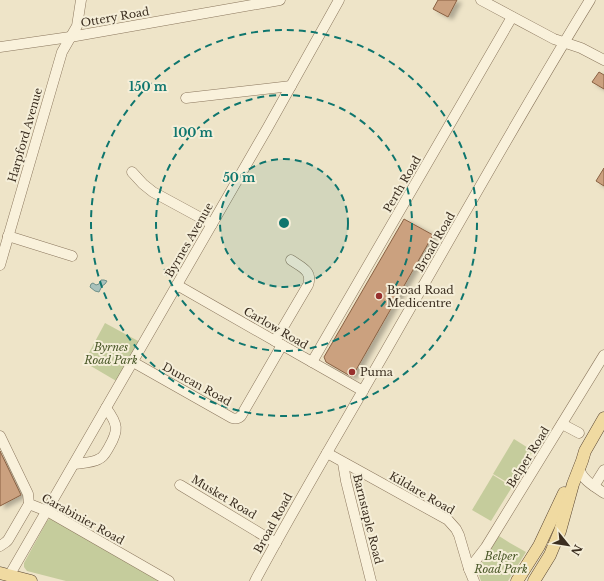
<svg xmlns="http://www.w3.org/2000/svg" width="604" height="581" viewBox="0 0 604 581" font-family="'Libre Baskerville',serif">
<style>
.green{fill:#c5cc9c}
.water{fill:#a9c2bc;stroke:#6f918a}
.building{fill:#cba17f;stroke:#896143;filter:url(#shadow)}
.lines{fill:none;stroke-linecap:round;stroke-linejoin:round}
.minor-casing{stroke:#8a765d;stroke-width:11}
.major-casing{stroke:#584431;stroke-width:13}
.minor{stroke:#f9f1db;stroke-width:10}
.major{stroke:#f0daa1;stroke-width:12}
.ring{fill:none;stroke:#0f766e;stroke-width:2;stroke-dasharray:7 5}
.poi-dot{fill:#98302e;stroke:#f5eed8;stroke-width:1.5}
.labels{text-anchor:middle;stroke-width:4;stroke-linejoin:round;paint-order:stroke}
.street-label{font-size:11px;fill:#3b2e20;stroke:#f5eed8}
.poi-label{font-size:11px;fill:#3b2e20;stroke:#f5eed8;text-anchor:start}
.park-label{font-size:11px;font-style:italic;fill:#495727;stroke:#f5eed8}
.centre{fill:#0f766e;stroke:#f5eed8;stroke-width:2}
.ring-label{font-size:12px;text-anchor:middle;font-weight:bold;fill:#0f766e;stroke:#f5eed8;stroke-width:4;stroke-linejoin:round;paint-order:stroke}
</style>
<defs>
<filter id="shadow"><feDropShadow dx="4.5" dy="2.5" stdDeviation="2" flood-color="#0004"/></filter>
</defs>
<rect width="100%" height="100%" fill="#eee4c8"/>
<g class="green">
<polygon points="105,323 140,342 118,382 84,362"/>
<polygon points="514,439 533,451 512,485 493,474"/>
<polygon points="493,475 512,487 491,521 472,510"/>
<polygon points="49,519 51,519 162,581 66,581 27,571 24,567 24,563 47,521"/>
<polygon points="499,536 510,543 526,552 508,581 481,581 477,570"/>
</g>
<polygon class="water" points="101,280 104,280 107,281 105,284 102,286 99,292 95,291 90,287 91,284 93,283 96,285 99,284"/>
<g class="building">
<polygon points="438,0 457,0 448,17 433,9"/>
<polygon points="599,72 604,75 604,89 592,82"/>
<polygon points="604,168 604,186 596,181"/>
<polygon points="404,219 433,235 352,377 326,362 324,357"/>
<polygon points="0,451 21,495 0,506"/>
</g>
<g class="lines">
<defs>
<g id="minor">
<polyline points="481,0 554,39 581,48 604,60"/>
<polyline points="0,47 70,37 280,0"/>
<polyline points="186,98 291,86"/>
<polyline points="132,172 143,184 153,192 212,224"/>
<polyline points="8,236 72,256"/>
<polyline points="0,265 62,52 77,26 81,0"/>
<polyline points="177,285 275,341 363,391"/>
<path d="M275,341L308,285C313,271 301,267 291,260"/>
<path d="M133,362L232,418C236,419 238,419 241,416L282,345"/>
<polyline points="312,362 512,17"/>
<polyline points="562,424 579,433"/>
<polyline points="0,436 28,494 29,504 47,511 169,581"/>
<polyline points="327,453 448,520 456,529 459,535 469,569 474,581"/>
<polyline points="343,463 346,481 371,581"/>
<path d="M74,464C82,463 92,463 99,459C104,457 106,452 109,447C119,430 118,424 106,408"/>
<path d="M579,468C582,480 594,486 604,493"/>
<polyline points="180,485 276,543"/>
<polyline points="594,486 604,470"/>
<polyline points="0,546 6,542 8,540 29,504"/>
<polyline points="469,569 486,547 604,355"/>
<polyline points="9,576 268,127 339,0"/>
<path d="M255,581C301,495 352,411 400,326C463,217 524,107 590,0"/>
</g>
<g id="major">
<polyline points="0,573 31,581"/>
<polyline points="517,581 539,546 564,493"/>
<polyline points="534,581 550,555 560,531 573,484 582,461 585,451 604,418"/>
</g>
</defs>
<use href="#minor" class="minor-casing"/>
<use href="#major" class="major-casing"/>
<use href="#minor" class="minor"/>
<use href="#major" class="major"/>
</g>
<circle cx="284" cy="223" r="64" fill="#0f766e" fill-opacity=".12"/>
<g class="ring">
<circle cx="284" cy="223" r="64"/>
<circle cx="284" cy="223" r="128"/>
<circle cx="284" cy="223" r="193"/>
</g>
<g class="poi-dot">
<circle cx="379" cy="296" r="4"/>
<circle cx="352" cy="372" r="4"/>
</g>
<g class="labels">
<g class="street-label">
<text transform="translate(115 17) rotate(-10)" y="4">Ottery Road</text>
<text transform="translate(25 135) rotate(-74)" y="4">Harpford Avenue</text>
<text transform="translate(402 184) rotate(-60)" y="4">Perth Road</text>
<text transform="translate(189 240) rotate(-60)" y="4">Byrnes Avenue</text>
<text transform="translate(435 242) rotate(-60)" y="4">Broad Road</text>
<text transform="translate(276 328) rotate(30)" y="4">Carlow Road</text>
<text transform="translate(197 384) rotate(29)" y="4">Duncan Road</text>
<text transform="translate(528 457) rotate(-58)" y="4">Belper Road</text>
<text transform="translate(422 493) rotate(30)" y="4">Kildare Road</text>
<text transform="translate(224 497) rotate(31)" y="4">Musket Road</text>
<text transform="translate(83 519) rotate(29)" y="4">Carabinier Road</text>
<text transform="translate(368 519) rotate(76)" y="4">Barnstaple Road</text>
<text transform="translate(273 523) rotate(-61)" y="4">Broad Road</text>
</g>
<g class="poi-label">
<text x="387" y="294">Broad Road<tspan x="387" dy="13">Medicentre</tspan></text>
<text x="360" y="376">Puma</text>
</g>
<g class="park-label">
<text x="111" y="351">Byrnes<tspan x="111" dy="13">Road Park</tspan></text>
<text x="501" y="560">Belper<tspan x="501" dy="13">Road Park</tspan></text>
</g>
</g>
<circle cx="284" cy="223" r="6" class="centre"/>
<g class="ring-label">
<text x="148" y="91">150 m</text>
<text x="193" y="137">100 m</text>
<text x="239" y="182">50 m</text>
</g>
<g transform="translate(568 545) rotate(120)" stroke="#f5eed8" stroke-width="3" paint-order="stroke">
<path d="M0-3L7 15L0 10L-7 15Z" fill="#3b2e20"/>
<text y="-6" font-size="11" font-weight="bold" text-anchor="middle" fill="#3b2e20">N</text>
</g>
</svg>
